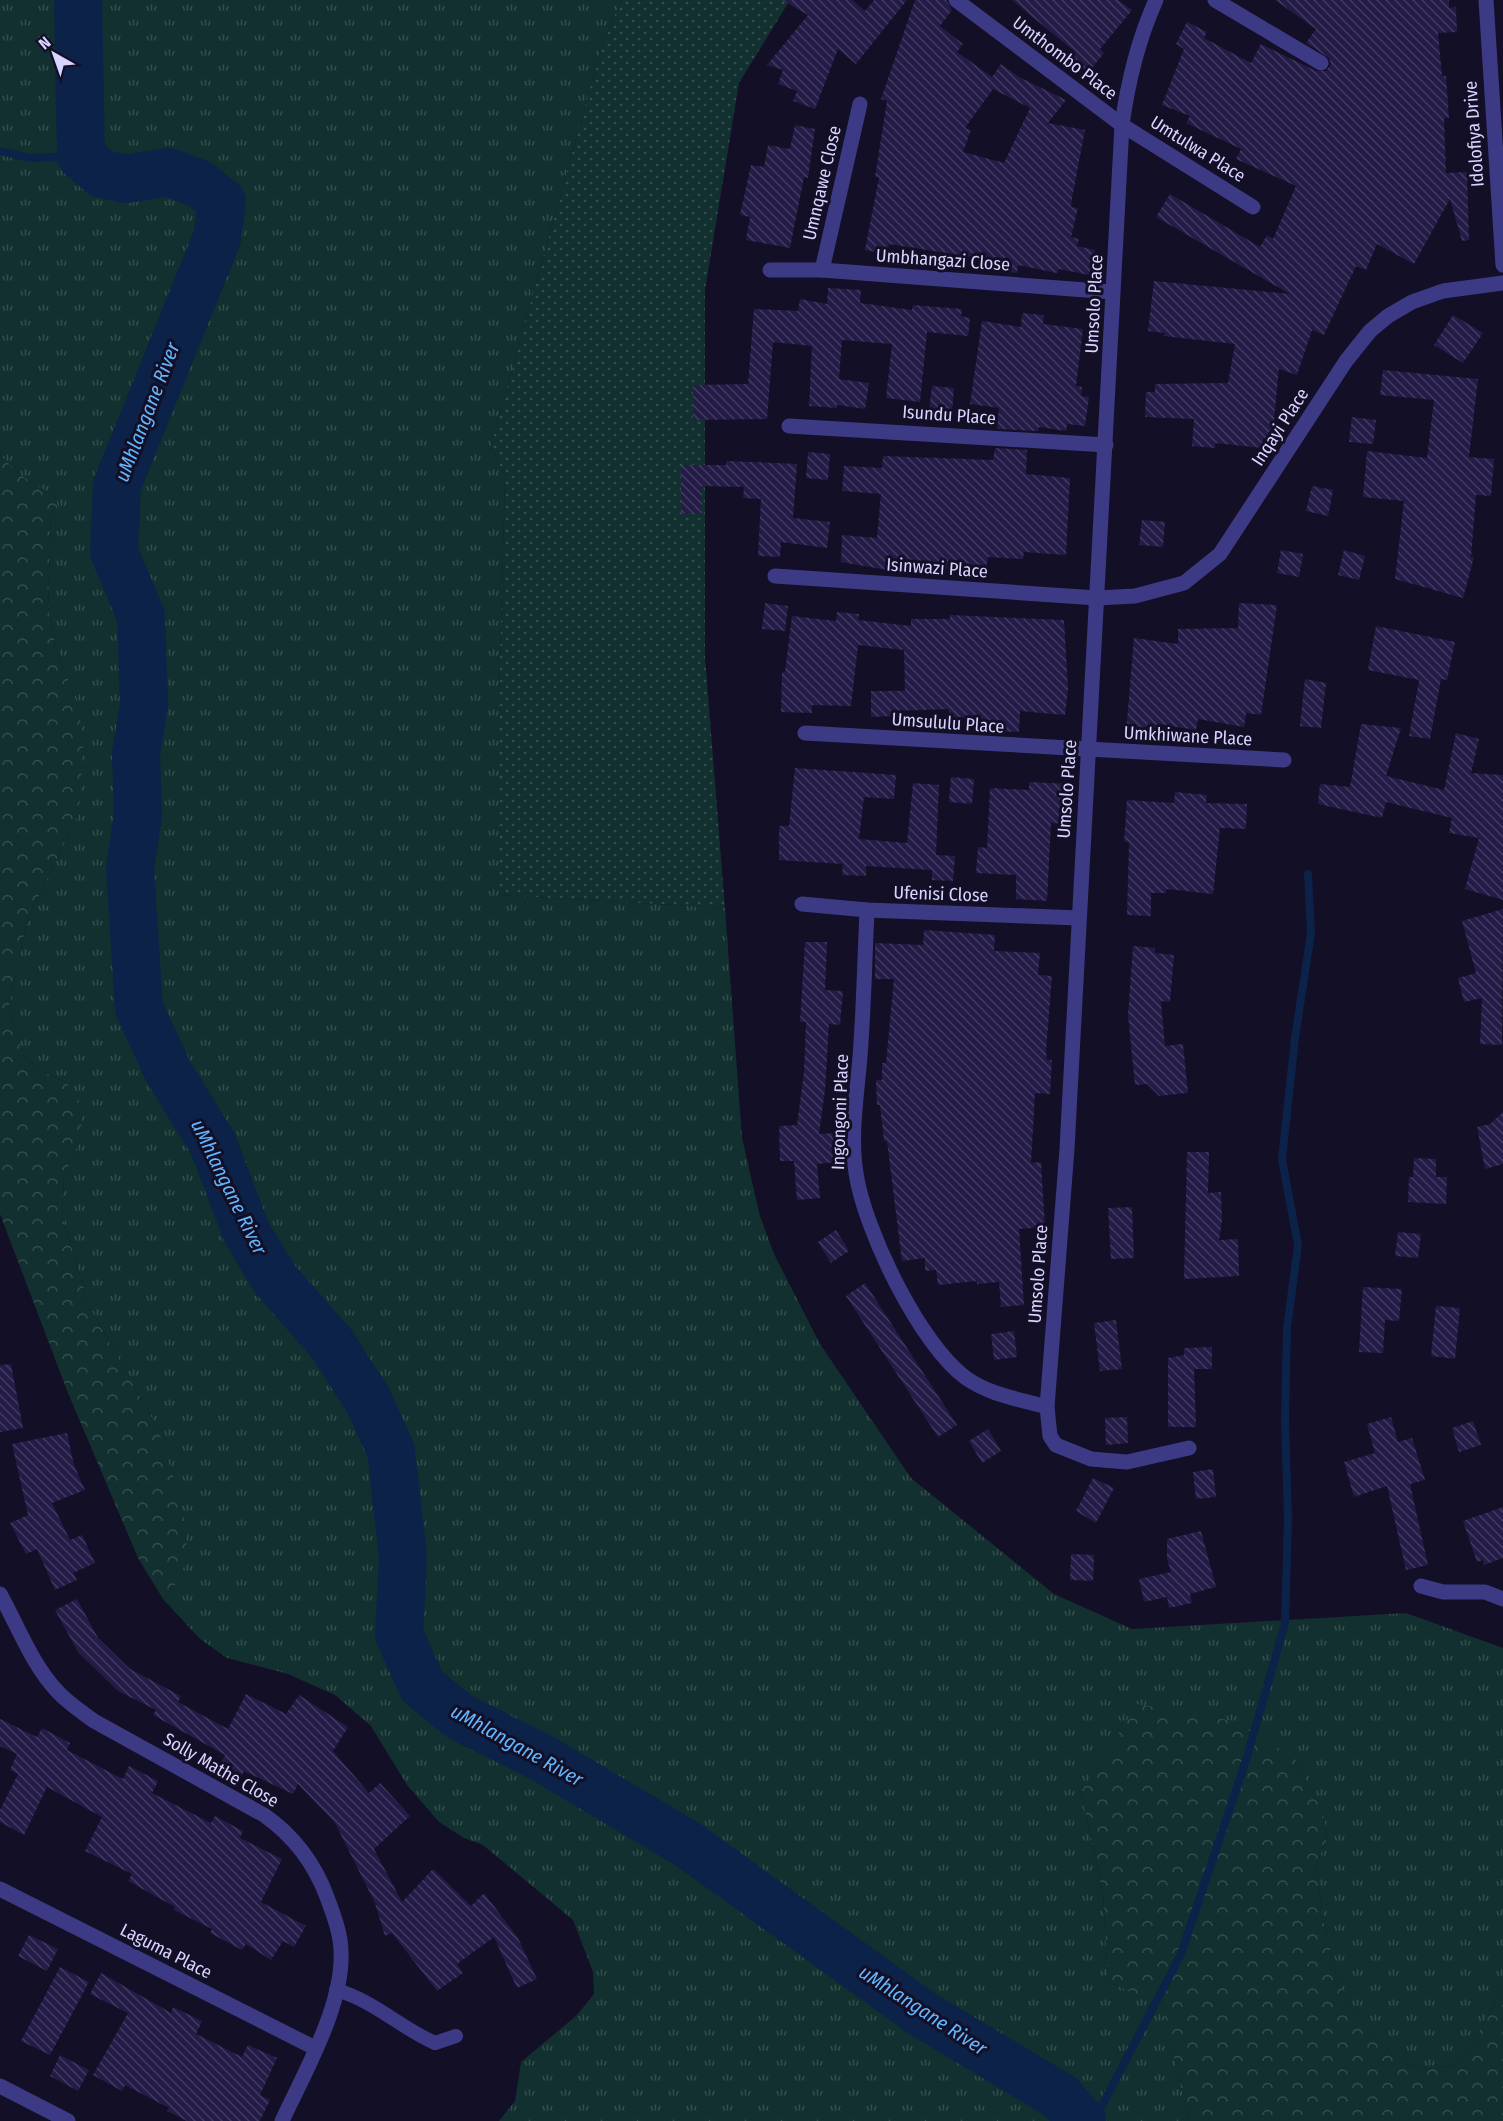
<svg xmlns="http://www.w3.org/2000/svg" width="1503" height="2121" viewBox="0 0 1503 2121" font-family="'Fira Sans Condensed',sans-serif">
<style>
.grass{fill:url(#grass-tufts)}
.forest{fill:url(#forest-crowns)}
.garden{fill:url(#garden-dots)}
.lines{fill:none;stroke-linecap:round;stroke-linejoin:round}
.stream{stroke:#0c2248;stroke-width:8}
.river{stroke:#0c2248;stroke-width:48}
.building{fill:url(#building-back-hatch);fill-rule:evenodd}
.lane{stroke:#3d3a85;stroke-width:14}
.street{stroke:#3d3a85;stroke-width:15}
.labels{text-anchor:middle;stroke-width:6;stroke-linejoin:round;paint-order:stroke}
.street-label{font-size:18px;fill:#d9d4ff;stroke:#130f26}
.water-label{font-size:20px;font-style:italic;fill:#62b6ff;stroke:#130f26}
</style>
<defs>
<pattern id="grass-tufts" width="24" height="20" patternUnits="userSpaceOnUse" patternTransform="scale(1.5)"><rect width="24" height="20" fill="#12302f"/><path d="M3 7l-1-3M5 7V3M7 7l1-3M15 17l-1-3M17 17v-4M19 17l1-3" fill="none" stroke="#344d4e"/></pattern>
<pattern id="forest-crowns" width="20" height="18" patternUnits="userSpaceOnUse" patternTransform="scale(1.5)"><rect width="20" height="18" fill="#12302f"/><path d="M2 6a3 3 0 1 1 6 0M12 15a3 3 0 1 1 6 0" fill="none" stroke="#344d4e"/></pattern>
<pattern id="garden-dots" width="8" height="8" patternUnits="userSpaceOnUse" patternTransform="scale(1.5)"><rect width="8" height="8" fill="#12302f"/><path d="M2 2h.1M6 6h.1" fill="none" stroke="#344d4e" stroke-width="1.8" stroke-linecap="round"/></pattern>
<pattern id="building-back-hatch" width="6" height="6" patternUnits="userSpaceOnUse" patternTransform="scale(1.5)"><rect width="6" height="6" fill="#241b47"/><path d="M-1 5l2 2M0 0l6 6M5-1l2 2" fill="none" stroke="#433b63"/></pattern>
</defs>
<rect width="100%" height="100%" fill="#130f26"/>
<polygon class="grass" points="0,0 621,0 601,49 491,446 505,476 499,699 499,895 725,908 742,1138 760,1216 774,1254 820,1344 911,1478 1054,1594 1132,1629 1406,1613 1503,1648 1503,1987 1472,2045 1453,2065 1427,2069 1401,2063 1362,2024 1346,2000 1336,1974 1323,1920 1316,1865 1327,1839 1323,1813 1295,1758 1081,1792 1103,1894 1108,1982 1162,2005 1189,2121 499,2121 515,2101 521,2062 576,2016 594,1994 593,1972 573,1920 483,1845 464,1838 439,1822 407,1785 371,1726 335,1695 288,1674 227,1658 200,1639 163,1599 173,1588 158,1429 90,1308 62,1217 64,1177 81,1136 66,1082 39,1070 24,1056 9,1007 27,920 79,813 79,709 55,644 48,606 51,515 58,507 55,497 19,474 0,455"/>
<g class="forest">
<polygon points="0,455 19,474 55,497 58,507 51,515 48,606 55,644 79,709 83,749 79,813 27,920 9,1007 24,1056 39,1070 66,1082 82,1106 81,1136 64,1177 62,1217 90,1308 158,1429 180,1497 187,1533 186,1563 173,1588 163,1599 138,1558 68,1393 0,1214"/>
<polygon points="1137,1704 1233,1721 1295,1758 1323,1813 1327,1839 1316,1865 1323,1920 1336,1974 1346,2000 1362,2024 1401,2063 1427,2069 1453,2065 1472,2045 1503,1987 1503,2121 1189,2121 1162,2006 1108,1982 1103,1894 1081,1792"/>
</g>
<polygon class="garden" points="621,0 790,0 739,83 705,290 705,657 725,908 499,895 499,699 505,476 491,446 601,49"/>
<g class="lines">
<g class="stream">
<polyline points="0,151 30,158 81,156"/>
<polyline points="1094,2121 1181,1954 1247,1757 1285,1623 1288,1519 1285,1420 1287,1328 1298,1245 1282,1159 1295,1038 1311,933 1308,874"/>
</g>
<polyline class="river" points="78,0 81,156 102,174 126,179 168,172 200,184 222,202 217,238 117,485 114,552 141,616 144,704 136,754 138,815 130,868 139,1008 168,1071 213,1144 246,1231 274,1278 332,1344 369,1402 391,1451 403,1556 399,1634 422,1686 460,1717 542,1758 687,1844 924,2015 1061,2097 1082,2121"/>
</g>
<g class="building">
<polygon points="782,0 852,0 865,11 874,0 907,0 856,64 838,49 815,109 793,101 797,91 778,84 783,70 767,65 808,15"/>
<path d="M915,0H946L952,10L940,26L963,44L957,52L992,77L1001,64L1019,77L1066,100L1048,123L1085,130L1072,198L1071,207L1078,208L1071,237L1079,239L1077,246L1095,250L1089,275L1059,269L1057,273L1018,265L1017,273L995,270V267L983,265L984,259L889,244L887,254L865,250L879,177H875L887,101L881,99ZM993,89L1030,108L1004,163L963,152L971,130L965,128Z"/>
<polygon points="1012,0 1118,0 1132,10 1100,49 1104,53 1088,73 1069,57 1074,51"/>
<polygon points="1275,0 1449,0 1449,8 1456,7 1457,32 1438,33 1442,76 1446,76 1449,118 1444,118 1446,173 1467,172 1469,240 1462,241 1450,199 1414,264 1377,244 1366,270 1356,266 1324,335 1312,330 1297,375 1279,369 1272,439 1263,438 1263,448 1215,443 1215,448 1192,446 1194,419 1145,417 1146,392 1155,392 1155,384 1228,383 1235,344 1164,336 1165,333 1148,331 1154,281 1290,294 1156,217 1170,194 1260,247 1267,235 1273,239 1296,186 1236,159 1241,149 1186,123 1190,116 1162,105 1184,49 1176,44 1187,22 1207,32 1204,38 1251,63 1261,44 1316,71 1326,71 1331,64 1329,58 1306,43 1316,29"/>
<polygon points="795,125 815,129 808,178 804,177 790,248 746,240 750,217 740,215 751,165 764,167 768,145 790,149"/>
<polygon points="828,288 861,290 860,303 912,310 913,305 962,309 961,316 970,318 968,336 927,332 920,402 886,398 892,344 842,340 839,379 869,383 865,409 837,405 837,408 809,406 812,346 773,342 767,419 693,420 693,385 748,384 754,309 798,311 800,299 827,304"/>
<polygon points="1022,313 1044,315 1043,324 1083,329 1076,386 1082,387 1081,396 1089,397 1085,426 1067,424 1066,431 1039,427 1038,431 997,429 999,408 970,404 982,321 1021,327"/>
<polygon points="1453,315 1483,333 1463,363 1434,345"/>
<polygon points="1383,370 1478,379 1469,457 1494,459 1491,496 1476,495 1471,557 1474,557 1463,598 1395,579 1404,501 1363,497 1367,451 1427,458 1434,400 1380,395"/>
<polygon points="932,386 954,388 952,412 929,410"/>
<polygon points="1352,417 1376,420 1373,444 1349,442"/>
<polygon points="995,448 1027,450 1026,474 1070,478 1066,555 1024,552 1023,559 988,557 985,573 901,563 899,572 841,562 842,535 877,538 881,494 842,491 844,466 882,468 883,456 993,460"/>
<polygon points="808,452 830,454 828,480 806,478"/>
<polygon points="726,461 797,464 793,518 830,522 827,548 781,542 780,557 758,556 761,499 743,498 744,487 702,486 702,513 681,513 681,465 726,465"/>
<polygon points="1312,486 1333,490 1328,516 1306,511"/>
<polygon points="1142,520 1165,522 1163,547 1139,545"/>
<polygon points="1281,550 1303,554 1299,577 1277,573"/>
<polygon points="1344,550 1365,556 1359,580 1338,575"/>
<polygon points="765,603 788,606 785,631 762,629"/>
<polygon points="1239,603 1277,605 1261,715 1246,713 1244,727 1198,719 1196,730 1158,724 1157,735 1126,733 1134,638 1178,644 1178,629 1238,628"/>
<polygon points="837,612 859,614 858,620 911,626 911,619 950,619 950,615 1064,620 1068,688 1065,715 1020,711 1019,732 980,731 980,719 948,716 949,709 894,711 894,716 871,717 871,691 905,691 904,650 858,645 851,706 812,705 812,713 781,712 782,672 785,672 792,616 836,621"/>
<polygon points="1376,626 1455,642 1447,680 1441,679 1430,739 1409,736 1419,680 1368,670"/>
<polygon points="1305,679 1326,683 1321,728 1300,726"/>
<polygon points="1361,724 1401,728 1386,776 1444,790 1456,733 1479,739 1471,773 1503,775 1503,900 1465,889 1479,838 1449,833 1452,818 1386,802 1382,818 1318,804 1320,784 1350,787"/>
<polygon points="795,768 896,775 894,799 864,797 859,839 907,843 913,783 939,785 936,855 955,856 953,881 932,880 932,870 866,866 866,876 842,875 843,864 779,860 779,826 789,826"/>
<polygon points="951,777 974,779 972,804 949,802"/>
<polygon points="1029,782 1071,784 1068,824 1051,823 1047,901 1016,899 1016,875 976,873 978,847 987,848 990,788 1029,790"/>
<polygon points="1175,792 1207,795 1206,803 1247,804 1246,829 1220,828 1213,894 1166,889 1166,893 1151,893 1151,916 1127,915 1129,842 1124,842 1127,800 1174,803"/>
<polygon points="1503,909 1502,1045 1480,1044 1482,998 1464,1002 1458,978 1476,973 1462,921"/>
<polygon points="924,930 995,935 994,951 1040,953 1038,975 1052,976 1046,1052 1047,1060 1052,1060 1050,1094 1035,1093 1031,1163 1041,1162 1045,1227 1019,1229 1024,1305 1001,1307 999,1282 977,1284 977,1281 938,1285 936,1270 925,1271 925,1258 902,1261 887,1141 884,1141 880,1105 877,1105 876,1080 882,1080 882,1063 886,1063 894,979 875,979 875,943 923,945"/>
<polygon points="805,942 827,942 825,990 843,991 840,1025 829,1024 825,1090 819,1134 834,1133 837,1162 817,1164 820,1198 797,1200 794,1161 780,1161 779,1126 797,1125 804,1072 806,1022 800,1022"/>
<polygon points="1133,946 1155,948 1155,953 1174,955 1170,1002 1161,1001 1165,1046 1183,1044 1188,1093 1159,1096 1147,1084 1135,1085 1128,1015"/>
<polygon points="1503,1112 1503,1164 1485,1169 1477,1127 1490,1124"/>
<polygon points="1187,1152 1209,1152 1208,1193 1221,1192 1222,1221 1219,1240 1238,1239 1239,1276 1184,1279"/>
<polygon points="1414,1158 1436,1159 1436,1177 1447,1177 1446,1204 1408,1202 1409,1177 1413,1177"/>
<polygon points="1132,1207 1134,1258 1111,1259 1108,1208"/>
<polygon points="836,1230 849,1251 831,1263 818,1242"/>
<polygon points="1398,1232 1421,1234 1418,1258 1395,1256"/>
<polygon points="865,1283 957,1425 938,1437 846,1296"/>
<polygon points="1363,1287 1402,1289 1399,1321 1385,1320 1383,1353 1359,1352"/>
<polygon points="1436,1306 1460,1308 1455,1359 1431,1356"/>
<polygon points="1116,1320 1122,1369 1100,1371 1094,1323"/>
<polygon points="1014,1331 1017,1357 994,1360 991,1334"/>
<polygon points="1212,1347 1212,1369 1194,1369 1196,1427 1168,1427 1168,1358 1184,1355 1184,1348"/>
<polygon points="11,1364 23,1428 0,1432 0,1365"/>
<polygon points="1127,1417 1128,1443 1106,1445 1105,1418"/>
<polygon points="1391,1417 1398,1442 1412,1438 1425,1480 1410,1484 1428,1565 1406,1570 1387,1486 1354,1497 1344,1462 1375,1453 1367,1424"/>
<polygon points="1473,1421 1481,1445 1459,1452 1452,1428"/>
<polygon points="988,1429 1001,1451 982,1463 969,1441"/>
<polygon points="67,1433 74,1465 85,1490 52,1503 70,1540 82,1535 95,1563 73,1573 77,1580 55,1590 37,1549 26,1554 10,1523 28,1515 12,1444"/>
<polygon points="1213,1469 1216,1497 1196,1499 1193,1472"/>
<polygon points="1093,1478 1114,1488 1096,1523 1076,1511"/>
<polygon points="1503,1507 1503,1558 1484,1565 1483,1560 1477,1562 1463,1521"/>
<polygon points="1201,1531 1216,1587 1190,1594 1192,1603 1169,1608 1167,1597 1144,1602 1139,1579 1171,1572 1167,1559 1167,1539"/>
<polygon points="1071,1554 1094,1555 1093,1581 1070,1580"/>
<polygon points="77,1599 98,1638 130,1669 181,1696 178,1702 228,1729 246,1694 286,1714 299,1695 348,1727 333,1751 369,1793 380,1783 410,1816 374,1849 402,1902 433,1869 471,1906 484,1893 518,1938 537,1979 517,1988 494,1937 457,1964 463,1973 437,1991 392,1933 385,1936 375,1903 335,1823 298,1784 293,1794 244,1771 239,1781 217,1770 225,1755 153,1715 156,1710 118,1691 78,1652 55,1610"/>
<polygon points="0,1719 37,1737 42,1728 70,1743 67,1750 123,1779 129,1766 158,1781 152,1793 211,1823 215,1816 243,1831 240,1838 282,1859 261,1902 306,1926 294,1947 283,1941 271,1960 246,1944 242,1950 210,1933 212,1929 174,1910 175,1907 128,1881 132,1874 85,1851 102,1817 47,1787 24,1835 0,1822 0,1810 18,1774 10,1770 17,1754 0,1746"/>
<polygon points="29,1935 58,1949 47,1971 18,1956"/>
<polygon points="60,1967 89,1982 50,2055 21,2041"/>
<polygon points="101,1973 171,2013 173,2007 202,2021 196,2034 242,2057 248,2045 277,2058 260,2095 270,2100 260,2121 187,2121 167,2111 169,2108 125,2085 122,2091 93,2075 128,2013 90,1994"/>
<polygon points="60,2055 89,2070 78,2091 50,2076"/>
</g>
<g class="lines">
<path class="lane" d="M336,1990C375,2001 399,2027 435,2043L456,2036"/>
<g class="street">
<polyline points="956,0 1122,125 1253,207"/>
<path d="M1156,0C1138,40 1128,81 1122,125L1067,1149L1047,1407L1050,1436L1056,1445L1091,1459L1127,1462L1189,1448"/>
<polyline points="1215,0 1321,63"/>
<polyline points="1486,0 1503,265"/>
<polyline points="770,270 822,270 1112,292"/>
<polyline points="822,270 860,104"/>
<polyline points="789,426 1106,445"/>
<polyline points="775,576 1097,598 1135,596 1184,583 1220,554 1346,361 1370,331 1388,316 1412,302 1443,291 1503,283"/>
<polyline points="805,733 1284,760"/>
<polyline points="802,904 867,910 1079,918"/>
<path d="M867,910C865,954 864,998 861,1042C859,1084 849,1131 856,1173C864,1229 920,1345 966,1378C990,1395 1019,1399 1047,1407"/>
<polyline points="1421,1586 1443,1592 1485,1592 1503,1599"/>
<path d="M0,1594C18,1626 32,1665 58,1692C68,1703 82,1712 94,1721L264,1815C294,1836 314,1862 327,1897C332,1911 338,1925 340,1940C349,1997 305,2071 282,2121"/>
<polyline points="0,1889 315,2048"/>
<polyline points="0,2086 68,2121"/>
</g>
</g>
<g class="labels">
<g class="street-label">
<text transform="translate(1065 58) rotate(37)" y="6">Umthombo Place</text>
<text transform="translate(1474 134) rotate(-94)" y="6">Idolofiya Drive</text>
<text transform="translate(1198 149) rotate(32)" y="6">Umtulwa Place</text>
<text transform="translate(822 183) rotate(-77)" y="6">Umnqawe Close</text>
<text transform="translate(943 260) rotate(4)" y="6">Umbhangazi Close</text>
<text transform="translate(1094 304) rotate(-87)" y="6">Umsolo Place</text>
<text transform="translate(949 415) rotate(4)" y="6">Isundu Place</text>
<text transform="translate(1280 427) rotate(-57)" y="6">Inqayi Place</text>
<text transform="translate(937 568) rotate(4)" y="6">Isinwazi Place</text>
<text transform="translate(948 723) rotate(4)" y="6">Umsululu Place</text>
<text transform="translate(1188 736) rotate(3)" y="6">Umkhiwane Place</text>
<text transform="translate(1067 789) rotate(-86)" y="6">Umsolo Place</text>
<text transform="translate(941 894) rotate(2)" y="6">Ufenisi Close</text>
<text transform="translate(840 1112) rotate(-88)" y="6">Ingongoni Place</text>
<text transform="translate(1038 1274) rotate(-86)" y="6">Umsolo Place</text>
<text transform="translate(221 1770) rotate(30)" y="6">Solly Mathe Close</text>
<text transform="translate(166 1951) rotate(27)" y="6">Laguma Place</text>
</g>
<g class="water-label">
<text transform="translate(147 412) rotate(-69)" y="7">uMhlangane River</text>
<text transform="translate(229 1187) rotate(64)" y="7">uMhlangane River</text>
<text transform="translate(517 1745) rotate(29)" y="7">uMhlangane River</text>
<text transform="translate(923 2010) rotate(33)" y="7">uMhlangane River</text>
</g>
</g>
<g transform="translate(54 54) rotate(320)" stroke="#130f26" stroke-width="4.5" paint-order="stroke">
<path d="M0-4.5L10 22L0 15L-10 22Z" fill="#d9d4ff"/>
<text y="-9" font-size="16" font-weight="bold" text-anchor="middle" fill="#d9d4ff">N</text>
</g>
</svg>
